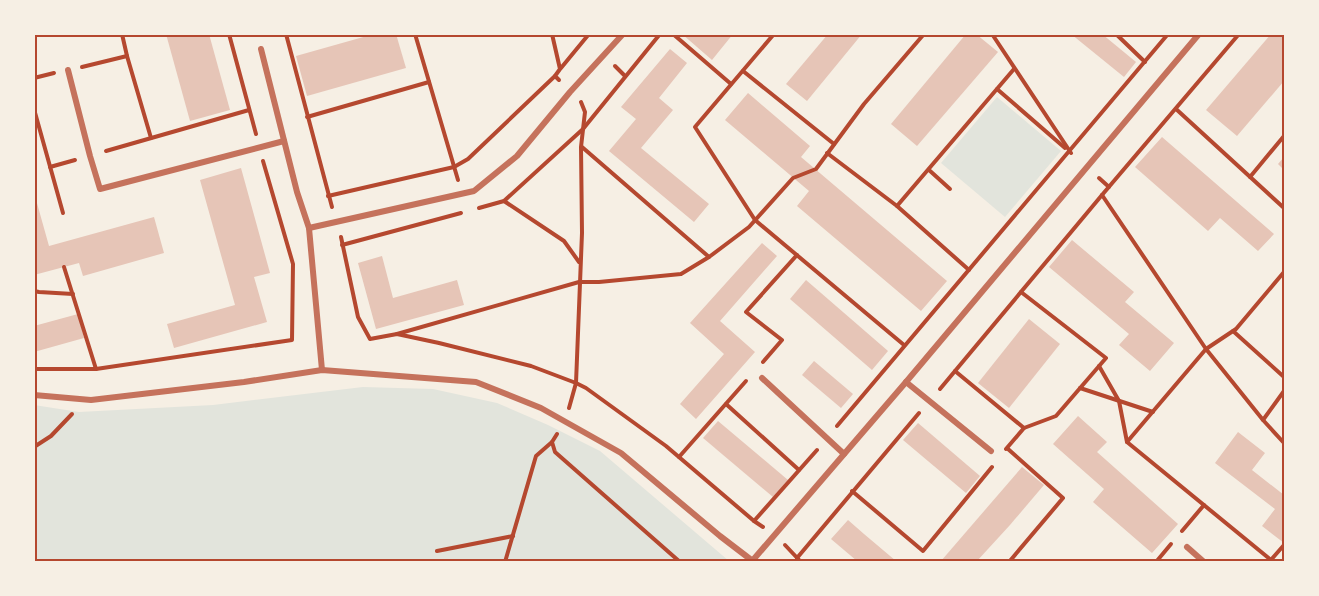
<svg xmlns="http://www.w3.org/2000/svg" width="1319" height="596" viewBox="0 0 1319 596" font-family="'Space Grotesk',sans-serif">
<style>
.green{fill:#e2e4dc}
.building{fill:#e6c5b7}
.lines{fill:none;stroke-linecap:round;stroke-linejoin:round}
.path{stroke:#b5482f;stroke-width:4}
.minor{stroke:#c5725c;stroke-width:6}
.neatline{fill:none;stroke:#b5482f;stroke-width:2}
</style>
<rect width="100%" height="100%" fill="#f6efe4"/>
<g class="green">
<polygon points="997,97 1061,151 1005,217 941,163"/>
<polygon points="363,387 433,389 497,403 548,425 600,451 729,561 35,561 34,405 79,412 213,405"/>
</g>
<g class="building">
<polygon points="166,34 209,34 230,110 190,121"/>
<polygon points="374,34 396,34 406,68 307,96 296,56"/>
<polygon points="682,34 733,34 712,60"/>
<polygon points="828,34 862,34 807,101 786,84"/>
<polygon points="966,34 976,34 998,52 917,146 891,124"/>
<polygon points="1071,34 1102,34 1136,62 1124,77"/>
<polygon points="1271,34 1284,34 1284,81 1237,136 1206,110"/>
<polygon points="670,49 687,63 659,98 673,110 641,148 709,204 694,222 609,151 636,119 621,107"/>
<polygon points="748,93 810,146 801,157 947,281 921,311 797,206 809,191 725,120"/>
<polygon points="1162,137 1274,234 1258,251 1220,218 1208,231 1135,167"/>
<polygon points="1284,157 1284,170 1278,164"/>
<polygon points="241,168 270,273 254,277 267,322 174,348 167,324 235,305 200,180"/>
<polygon points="35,196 49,246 154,217 164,253 83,276 79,263 34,275"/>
<polygon points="1072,240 1134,292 1125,302 1174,343 1150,371 1119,345 1129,334 1049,267"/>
<polygon points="762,243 777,256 720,321 755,352 696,419 680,404 724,354 690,323"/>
<polygon points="382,256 393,298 457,280 464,305 376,329 358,263"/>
<polygon points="806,280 888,351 872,370 790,299"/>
<polygon points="78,314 84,338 34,352 34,326"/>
<polygon points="1029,319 1060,344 1009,408 978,383"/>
<polygon points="814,361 853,394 841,408 802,375"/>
<polygon points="1078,416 1107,442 1097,452 1178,524 1152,553 1093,502 1104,489 1053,444"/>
<polygon points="718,421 788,480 773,497 703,438"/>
<polygon points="918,423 980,476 966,493 903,440"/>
<polygon points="1238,432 1265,453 1252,470 1284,495 1284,543 1262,526 1275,509 1215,463"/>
<polygon points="1022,467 1044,485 1010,525 977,561 941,561"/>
<polygon points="848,520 864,534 896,561 857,561 831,539"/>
</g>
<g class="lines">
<g class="path">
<polyline points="122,34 127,56"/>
<polyline points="229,34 256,134"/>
<polyline points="286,34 332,207"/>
<polyline points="415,34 458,180"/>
<polyline points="552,34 560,69 555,76 559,80"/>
<polyline points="673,34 731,84"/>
<polyline points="774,34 695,127 755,220 904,345"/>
<polyline points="992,34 1071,153"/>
<polyline points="1116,34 1145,62"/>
<polyline points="34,35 35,34"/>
<polyline points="615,66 625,76"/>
<polyline points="82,67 127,56 151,138"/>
<polyline points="561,68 589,34"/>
<polyline points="743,71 834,144"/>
<polyline points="34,78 54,73"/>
<polyline points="997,89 1065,148"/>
<polyline points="34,109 63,213"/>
<polyline points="1176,109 1284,208"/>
<polyline points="307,117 429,82"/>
<polyline points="582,147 709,257"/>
<polyline points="106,151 249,110"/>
<polyline points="827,153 897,206 969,270"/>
<polyline points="50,167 75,160"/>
<polyline points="929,170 950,189"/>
<polyline points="1250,177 1284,136"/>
<polyline points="1099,178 1109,187"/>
<polyline points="1102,195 1206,349 1263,420 1284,443"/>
<polyline points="328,196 454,167 468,159 555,76"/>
<polyline points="504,201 564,241 579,262"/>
<polyline points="897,206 1014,69"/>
<polyline points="479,208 504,201 583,129 660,34"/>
<polyline points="341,237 358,317 370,339 397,334 439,343 531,366 576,383 586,388 666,446 754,521 763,527"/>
<polyline points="342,245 461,213"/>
<polyline points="64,267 96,369"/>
<polyline points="34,291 39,292 73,294"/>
<polyline points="1233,331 1284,377"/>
<polyline points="397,334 579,282 599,282 681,274 709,257 749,227 793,178 816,169 864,104 924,34"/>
<polyline points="763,362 782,340 746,312 797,255"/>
<polyline points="1099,366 1119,401 1127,442 1271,560"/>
<polyline points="34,369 96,369 292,340 293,264 263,161"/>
<polyline points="955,371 1024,428"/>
<polyline points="1080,388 1153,412"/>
<polyline points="940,389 1102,195 1239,34"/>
<polyline points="726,404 799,470"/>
<polyline points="569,408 576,383 582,233 581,147 585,112 581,102"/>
<polyline points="1263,420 1284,391"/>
<polyline points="837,426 1168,34"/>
<polyline points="557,434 552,442 555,452 680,562"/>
<polyline points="1127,442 1206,349 1236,329 1284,272"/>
<polyline points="34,447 51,436 72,414"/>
<polyline points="1006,449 1024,428 1056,416 1106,358 1021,292"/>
<polyline points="1008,449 1063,498 1009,562"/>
<polyline points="679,457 746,381"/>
<polyline points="852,491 923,551 992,467"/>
<polyline points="754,521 817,450"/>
<polyline points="1182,531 1204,505"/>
<polyline points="785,545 801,562"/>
<polyline points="437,551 513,536"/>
<polyline points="797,558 919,413"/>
<polyline points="1270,561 1284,545"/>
<polyline points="505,562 536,456 552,442"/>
<polyline points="1156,562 1171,544"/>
</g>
<g class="minor">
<polyline points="261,49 297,192 309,228 322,370"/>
<polyline points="68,70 90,156 100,189 284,141"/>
<polyline points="309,228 474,191 517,156 570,92 623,34"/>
<polyline points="762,378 844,454"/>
<polyline points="906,382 991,451"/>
<polyline points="34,395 91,400 244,382 322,370 476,382 541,408 621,453 720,536 754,562"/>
<polyline points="1187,547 1204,562"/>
<polyline points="753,560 906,382 1199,34"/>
</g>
</g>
<rect width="1319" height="596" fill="none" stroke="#f6efe4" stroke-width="72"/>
<rect x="36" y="36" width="1247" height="524" class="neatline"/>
</svg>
